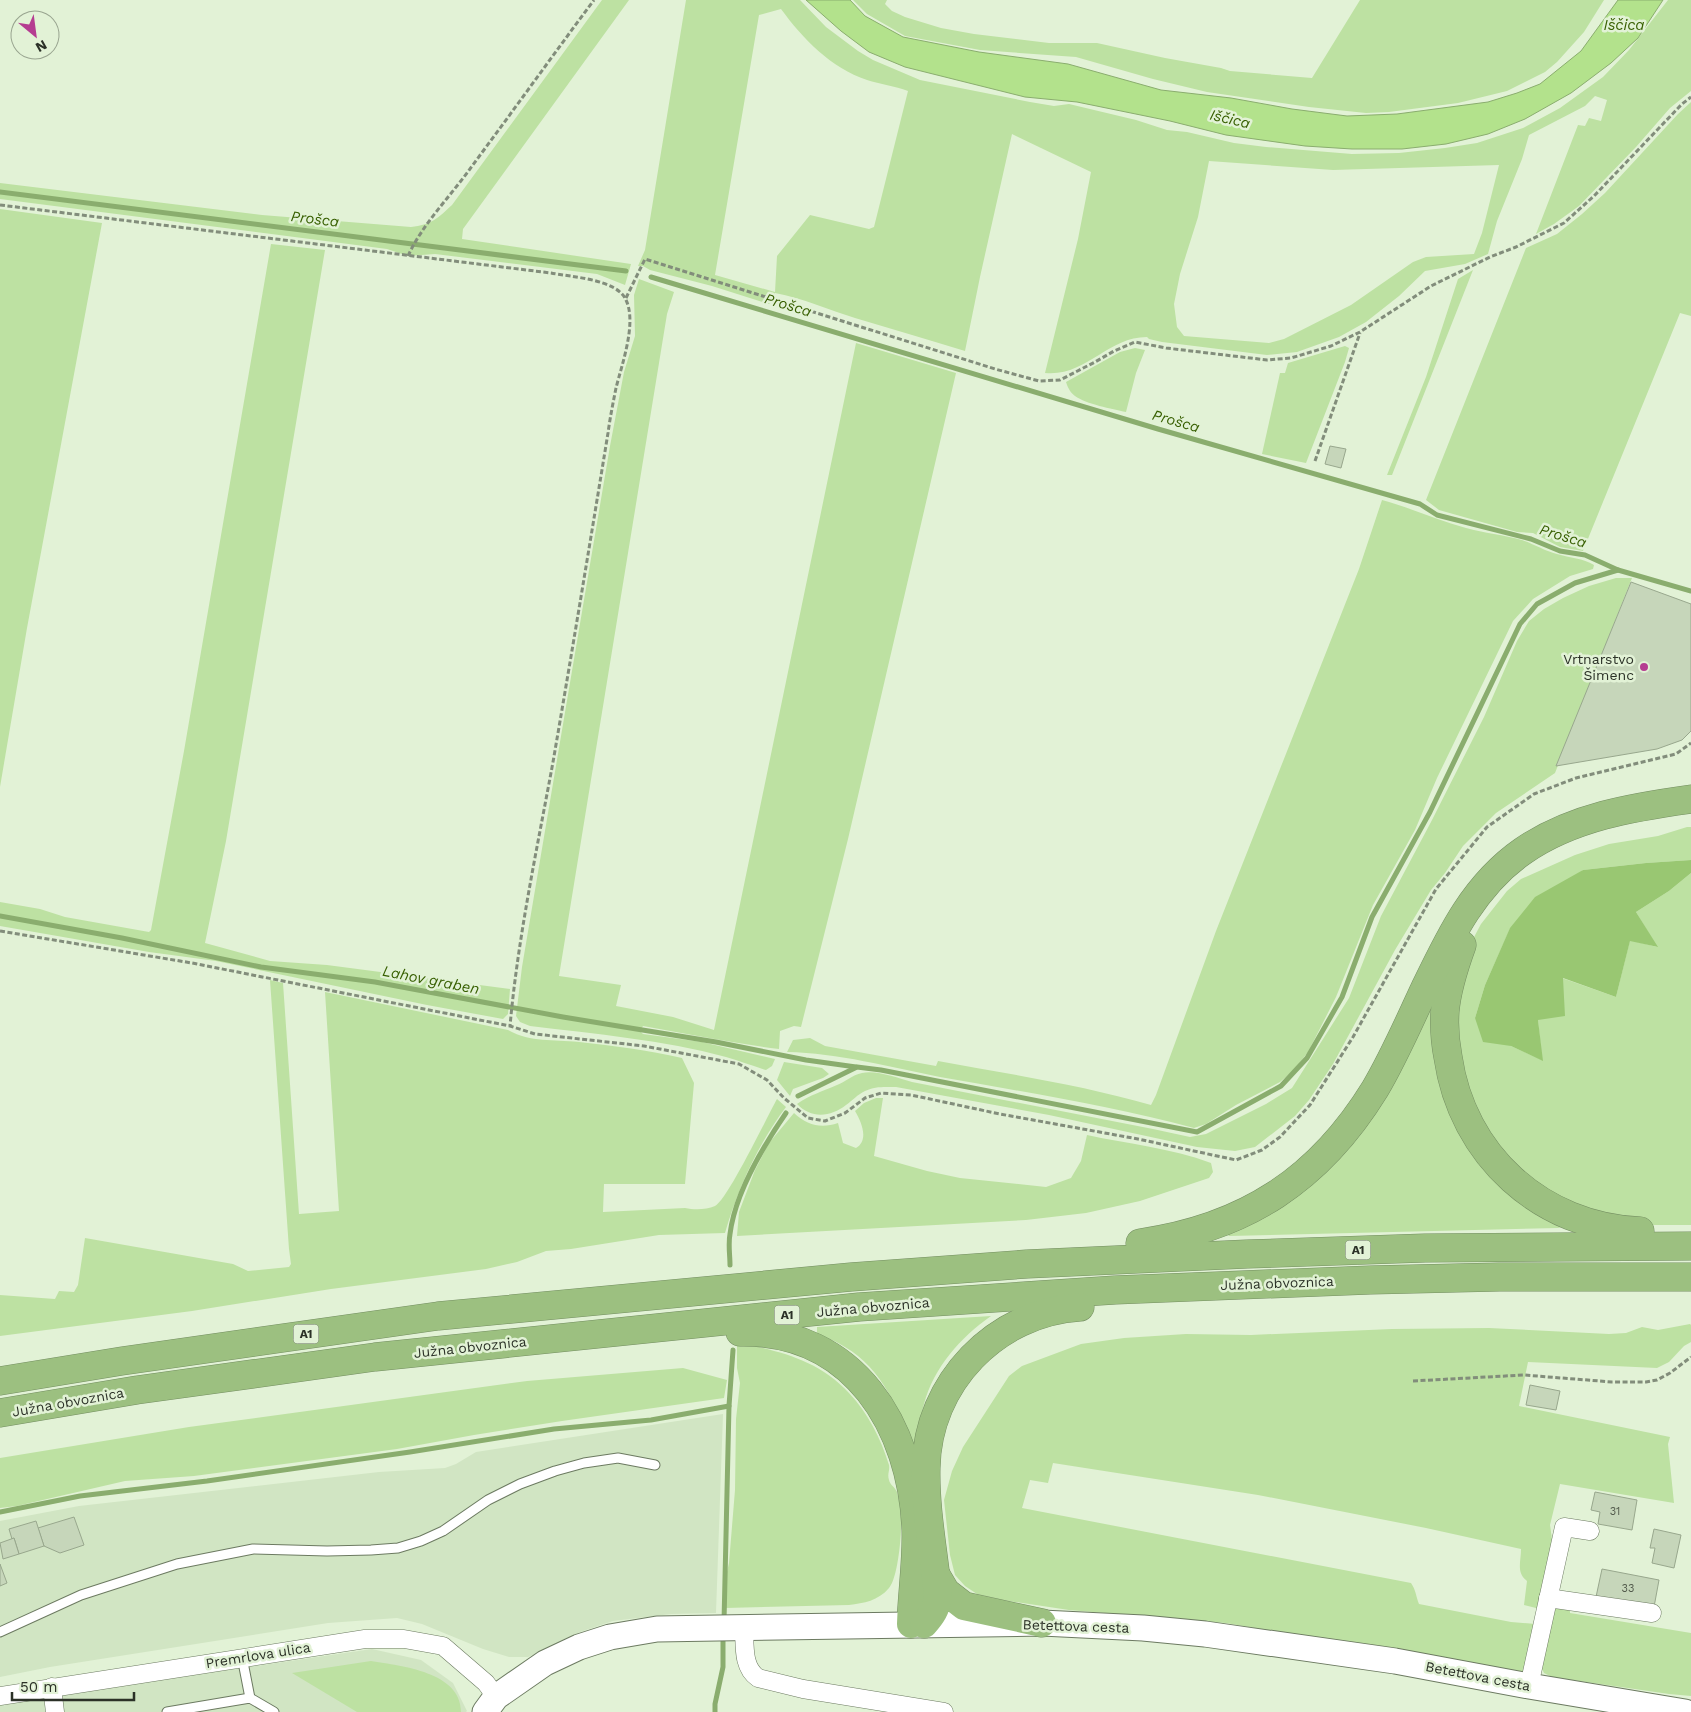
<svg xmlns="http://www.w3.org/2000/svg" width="1691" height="1712" viewBox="0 0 1691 1712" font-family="'Work Sans',sans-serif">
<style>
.built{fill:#d1e5c3}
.green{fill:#bde1a2;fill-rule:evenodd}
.forest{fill:#99c772}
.water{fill:#b3e28c;stroke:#8aad6e}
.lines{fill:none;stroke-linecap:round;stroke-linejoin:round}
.stream{stroke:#8aad6e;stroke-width:5}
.building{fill:#c6d6ba;stroke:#98a78d}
.lane-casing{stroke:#6c7a61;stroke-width:11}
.street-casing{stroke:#6c7a61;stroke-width:19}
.secondary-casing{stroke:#6c7a61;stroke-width:27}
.highway-casing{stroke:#748e61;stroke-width:29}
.path{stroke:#828d7b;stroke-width:3;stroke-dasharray:5 2.5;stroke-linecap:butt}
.lane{stroke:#fff;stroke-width:9}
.street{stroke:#fff;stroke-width:18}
.secondary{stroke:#fff;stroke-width:25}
.highway{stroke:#9cc080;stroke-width:28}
.poi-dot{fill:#b53d91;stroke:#e2f2d6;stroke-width:2}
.labels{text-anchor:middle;stroke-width:5;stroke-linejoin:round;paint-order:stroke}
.number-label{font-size:11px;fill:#525a4c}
.shield{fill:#e2f2d6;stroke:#626b5c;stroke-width:1}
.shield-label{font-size:12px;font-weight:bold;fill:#2b3127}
.poi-label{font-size:14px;fill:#2b3127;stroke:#e2f2d6;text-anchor:end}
.street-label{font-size:14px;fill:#2b3127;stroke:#e2f2d6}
.water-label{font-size:15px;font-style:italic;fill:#375f00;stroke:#e2f2d6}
</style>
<rect width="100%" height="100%" fill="#e2f2d6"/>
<g class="built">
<polygon points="723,1414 716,1613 671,1614 613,1621 580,1632 555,1646 528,1657 509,1657 483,1649 422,1624 397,1618 328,1623 50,1667 0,1677 0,1521 79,1506 379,1472 445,1468 456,1464 476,1452"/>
<polygon points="372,1649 421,1660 453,1683 467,1711 466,1712 0,1712 0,1703"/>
</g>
<g class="green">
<path d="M602,0H629L463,229L462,239L631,264L625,285L597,274L435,254L408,256L387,249L0,199V183L262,215L411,227C431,225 438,218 452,205Z"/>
<path d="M686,0H800L826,27L858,51L873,60L920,80L1030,102L1054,106L1069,104L1136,120L1167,130L1187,132L1234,143L1266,147L1352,154L1399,153L1445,148L1477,143L1523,128L1560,108L1603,77L1629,50L1668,0H1691V91L1670,108L1636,147L1579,206L1554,224L1536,234L1578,125L1585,126L1589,118L1601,121L1607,100L1595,96L1585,106L1529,135L1522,159L1497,221L1488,254L1465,264L1425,271L1399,296L1366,322L1339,337L1297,352L1267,355L1162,342L1149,339L1147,337C1107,337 1086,377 1045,373L1078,239L1091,172L1012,134L980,277L965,351C929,340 892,329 855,318C829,310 803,298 775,293V299L769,304L712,286L650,270L643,266H638L645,250ZM781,9C803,39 831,68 867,80C880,84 895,86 908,91L874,227L869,229L810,215L777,256L775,292L715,275L759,15ZM1209,161L1333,170L1499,165L1482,233L1474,254L1426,257L1413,262L1351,305L1284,339L1269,343L1184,336L1177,327L1174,304L1180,274L1198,217Z"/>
<polygon points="853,0 887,0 885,4 892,11 905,17 941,28 974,34 1049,43 1097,43 1165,58 1221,68 1230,71 1312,78 1360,0 1604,0 1584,32 1557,62 1545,72 1507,91 1458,103 1389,112 1366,113 1309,107 1207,92 1153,79 1076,57 980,50 905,36 867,14"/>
<polygon points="1691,102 1691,316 1680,313 1583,551 1560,547 1533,533 1517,532 1439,510 1426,500 1526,248 1557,234 1582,214 1605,193 1678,114"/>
<polygon points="0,209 102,223 27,628 0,787"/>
<polygon points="271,244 325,250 226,841 205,943 270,961 327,965 510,989 508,1014 503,1019 427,1005 216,961 149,952 0,926 0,902 40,909 65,917 149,932 151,930 184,751"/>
<polygon points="1473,270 1392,475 1387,475 1426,377 1458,279"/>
<path d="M639,279L674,292L667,314L559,976L621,985L616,1006L673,1017L714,1030L856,343L956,373L848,839L801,1027L794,1026L780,1031L779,1049C733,1043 688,1034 643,1026L640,1031L643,1034L702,1042L775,1059L772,1066L766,1070C753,1066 740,1061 726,1057C663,1040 596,1034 530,1026L520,1022L516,1016L522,967L610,446L624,372L635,336L634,295Z"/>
<polygon points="1345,346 1349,348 1345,362 1306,463 1262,454 1280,373 1285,373 1288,363"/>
<path d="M1135,348L1145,350L1136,373L1126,412C1112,409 1086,404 1075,396C1070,392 1068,388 1066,382L1120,352Z"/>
<path d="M1382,500C1411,508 1437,520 1466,528C1484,533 1504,535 1522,540C1534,544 1545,551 1557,554C1570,558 1583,558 1594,565L1593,569L1570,576L1533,599L1513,621L1437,778L1415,830L1373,905L1336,997L1308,1052L1294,1070L1280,1082L1236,1105L1206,1124L1194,1128C1111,1106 1025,1092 940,1077C890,1067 838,1053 787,1052L793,1040L810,1038L825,1046L936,1066L938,1061C1009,1074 1082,1085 1151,1105L1156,1095L1216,931L1359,569Z"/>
<path d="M1616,578H1632L1555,773L1496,813L1463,846L1445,873L1431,890L1395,950L1333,1064L1309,1100L1295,1116L1255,1147L1235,1151L1197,1147L1049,1115L896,1087C884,1087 875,1086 865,1091C857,1095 853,1100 846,1105C831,1117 811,1119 797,1104C810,1095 823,1091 837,1085C845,1082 852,1075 862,1073C877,1070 897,1078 912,1082L1153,1129L1190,1137L1206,1134L1266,1104L1292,1088L1349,998L1381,916L1431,822L1484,717L1517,641L1529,621L1544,609L1563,598L1589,586Z"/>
<polygon points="1687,827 1691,827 1691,860 1646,863 1583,870 1510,929 1485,985 1475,1018 1511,1046 1542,1060 1538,1020 1562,978 1616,997 1630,940 1657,947 1636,912 1669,891 1691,873 1691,1225 1649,1225 1595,1216 1516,1172 1473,1116 1452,1021 1473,939 1481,924 1507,891 1521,879 1575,855 1609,844 1658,836"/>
<path d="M270,980L283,983L299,1214L339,1211L325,992L508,1030C532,1043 552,1039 579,1042C614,1046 648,1050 682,1058L694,1083L685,1184H604L603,1212L685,1208C694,1210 706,1210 715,1206C727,1201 768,1115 777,1099L786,1107C758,1144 738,1188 725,1233L659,1235L571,1249L546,1251L517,1262L486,1269L331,1289L192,1311L0,1336V1295L55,1299L59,1291L74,1292L78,1285L85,1238L233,1264L248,1271L289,1267L291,1264L289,1249Z"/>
<polygon points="1435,983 1444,1074 1562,1227 1558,1228 1229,1236 1227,1234 1284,1198"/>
<polygon points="784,1062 822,1068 829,1074 823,1078 793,1089 790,1096 777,1080"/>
<path d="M876,1098H883L874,1156L927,1171L960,1178L1046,1187L1071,1178L1081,1161L1087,1135C1128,1144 1171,1148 1211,1163L1213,1172L1209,1178L1140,1201L1086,1213L1026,1220L737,1236L739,1212L755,1170L769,1143L794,1113C807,1125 821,1129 838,1123L843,1143L856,1148C869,1140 862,1123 855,1111L864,1103Z"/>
<path d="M991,1316C960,1338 934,1367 924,1404C920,1419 919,1435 917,1451H913C901,1413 882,1368 845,1347C836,1341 826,1338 817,1334V1327Z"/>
<path d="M1690,1324L1691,1325V1342L1684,1346L1669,1362L1657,1368L1528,1362L1519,1406L1670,1437L1668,1444L1674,1503L1560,1484L1550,1525L1554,1553L1540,1609L1524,1605L1527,1581C1516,1573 1521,1562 1521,1549L1426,1528L1258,1495L1053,1463L1048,1483L1030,1480L1022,1508L1411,1583C1416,1590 1416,1597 1419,1604L1511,1622L1536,1624L1526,1671L1518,1673L1226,1623L1069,1610L1002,1600L977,1594L965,1586L955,1575L950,1555L944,1500L952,1471L963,1447L1009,1376L1022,1366L1081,1344L1124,1338L1186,1334L1251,1335L1392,1329L1489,1328L1609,1334L1626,1333L1642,1327L1658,1330Z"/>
<path d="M737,1342C781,1352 817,1359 849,1393C868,1413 881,1439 889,1465C890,1471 887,1474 889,1480C890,1485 895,1487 897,1492C899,1500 901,1510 901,1518C902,1533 898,1578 889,1588C878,1601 864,1603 849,1605L725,1608L724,1585L729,1563L735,1490L736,1419L740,1383L737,1368Z"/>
<polygon points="683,1368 727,1380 724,1398 562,1421 474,1435 397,1449 194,1476 125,1481 17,1506 0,1508 0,1458 189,1427 527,1381"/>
<polygon points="1570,1604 1570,1613 1691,1633 1691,1696 1669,1694 1552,1677 1544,1673 1540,1665 1552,1607"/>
<path d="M371,1661C402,1666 461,1672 461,1712H357L292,1673Z"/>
</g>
<polygon class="forest" points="1691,860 1691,873 1669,891 1636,912 1658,947 1630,941 1616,997 1563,978 1565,1016 1538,1020 1543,1061 1511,1046 1483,1042 1475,1018 1485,985 1510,928 1535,897 1583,870 1646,863"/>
<polygon class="water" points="806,0 850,0 865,16 903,37 979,52 1068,64 1161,90 1231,98 1292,109 1347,116 1397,114 1488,102 1517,93 1540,84 1581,51 1618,0 1663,0 1638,38 1611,63 1571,93 1525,119 1488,134 1446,144 1402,149 1352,149 1305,146 1226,135 1170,121 1077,102 1025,97 905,67 869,52 841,31"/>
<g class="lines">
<g class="stream">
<polyline points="0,192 626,271"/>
<polyline points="651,277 1158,429 1420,504 1437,515 1531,539 1560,551 1585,555 1618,570 1691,591"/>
<polyline points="0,916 122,938 261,967 375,982 563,1017 716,1042 806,1060 856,1067"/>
<polyline points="798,1096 857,1067 881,1070 1197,1132 1281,1086 1307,1058 1342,997 1372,917 1430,812 1520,624 1537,604 1575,583 1618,570"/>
<path d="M730,1265C730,1255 728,1244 730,1234C735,1193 762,1148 786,1113"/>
<polyline points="0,1512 80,1496 207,1481 410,1452 554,1429 651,1420 729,1406"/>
<polyline points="724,1622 729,1406 733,1350"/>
<polyline points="715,1712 715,1704 723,1667 723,1636"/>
</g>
</g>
<g class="building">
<polygon points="1330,446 1346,449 1341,468 1325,464"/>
<polygon points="1631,582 1691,604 1691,731 1682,740 1657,749 1556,766"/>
<polygon points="1530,1385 1560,1391 1556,1410 1526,1405"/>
<polygon points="1595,1492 1637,1500 1632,1530 1598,1524 1600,1512 1591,1510"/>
<polygon points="74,1517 84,1545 60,1553 44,1546 38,1528"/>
<polygon points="36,1521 44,1546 19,1554 14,1538 12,1539 9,1529"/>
<polygon points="1654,1529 1681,1535 1674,1568 1652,1563 1655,1548 1650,1548"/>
<polygon points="14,1538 19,1554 3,1559 0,1543"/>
<polygon points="0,1564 7,1583 0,1586"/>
<polygon points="1602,1569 1659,1580 1654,1607 1596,1597"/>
</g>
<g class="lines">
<defs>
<g id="lane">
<polyline points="0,1632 81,1595 177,1564 253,1549 327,1551 371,1550 398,1548 421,1541 443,1531 488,1500 520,1484 555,1471 584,1463 618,1458 655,1465"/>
<polyline points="242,1657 250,1698"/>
<polyline points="167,1712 250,1698 274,1712"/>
</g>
<g id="street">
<polyline points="1548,1598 1652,1613"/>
<path d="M744,1627C745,1645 742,1667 758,1678L803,1689L944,1712"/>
<polyline points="1529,1686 1564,1527 1590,1531"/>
<polyline points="52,1687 55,1712"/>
<polyline points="0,1696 365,1639 404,1639 443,1646 486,1683 496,1697"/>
</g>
<polyline id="secondary" points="485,1712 496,1697 545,1663 579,1647 610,1637 657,1629 1042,1623 1143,1628 1205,1634 1395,1661 1529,1686 1685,1712"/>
<g id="highway">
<path d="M1462,945C1454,967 1447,988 1445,1011C1444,1026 1445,1042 1448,1057C1462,1155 1541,1227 1640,1231"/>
<path d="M1140,1243C1245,1228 1319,1180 1375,1089C1394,1057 1409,1022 1425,988C1450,936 1474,885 1523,851C1572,817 1633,807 1691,799"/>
<path d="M740,1332C854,1330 912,1426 916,1530C917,1561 912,1593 911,1624"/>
<polyline points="0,1381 122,1361 438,1316 851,1277 1027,1264 1247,1254 1425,1248 1691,1246"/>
<polyline points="0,1413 137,1390 375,1357 859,1307 1115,1290 1370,1280 1499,1277 1691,1277"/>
<polyline points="936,1575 946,1592 964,1606 1042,1623"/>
<path d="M924,1624C932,1615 936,1609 938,1597C934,1554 925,1511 926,1468C927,1383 996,1312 1080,1307"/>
</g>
</defs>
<use href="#lane" class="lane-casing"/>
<use href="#street" class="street-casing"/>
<use href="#secondary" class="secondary-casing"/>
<use href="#highway" class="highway-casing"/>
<g class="path">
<path d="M0,205L551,273C571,277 617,279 626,300C637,323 622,364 616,388C613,403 610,418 608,433C590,543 572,652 553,762C537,849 518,937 510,1026"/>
<path d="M408,256C423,223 451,196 472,166C513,111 553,55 594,0"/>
<polyline points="626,298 645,259 995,369 1039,381 1060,380 1095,362 1114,351 1135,342 1166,348 1267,360 1291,358 1331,346 1360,332 1431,286 1490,257 1516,247 1564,223 1594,196 1682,104 1691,97"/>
<polyline points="1315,461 1360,333"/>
<polyline points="0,931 192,963 510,1026 535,1034 644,1046 739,1064 767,1080 784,1098 808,1118 825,1121 845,1113 865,1098 881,1093 911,1095 1000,1114 1138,1139 1236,1160 1262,1150 1280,1137 1310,1105 1353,1037 1436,889 1487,827 1534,794 1576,778 1676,754 1691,743"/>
<polyline points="1413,1381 1524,1375 1612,1382 1646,1382 1657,1380 1670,1373 1691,1357"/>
</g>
<use href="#lane" class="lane"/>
<use href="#street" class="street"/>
<use href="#secondary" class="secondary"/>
<use href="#highway" class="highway"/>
</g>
<circle class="poi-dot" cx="1644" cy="667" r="5"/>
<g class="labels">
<g class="number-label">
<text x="1615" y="1515">31</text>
<text x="1628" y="1592">33</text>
</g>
<g class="shield">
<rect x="1345.5" y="1240.5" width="25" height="19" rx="4"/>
<rect x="774.5" y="1305.5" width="25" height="19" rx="4"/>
<rect x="293.5" y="1324.5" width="25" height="19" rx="4"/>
</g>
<g class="shield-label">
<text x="1358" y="1254">A1</text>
<text x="787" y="1319">A1</text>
<text x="306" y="1338">A1</text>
</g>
<g class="poi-label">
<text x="1634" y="664">Vrtnarstvo<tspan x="1634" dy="16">Šimenc</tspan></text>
</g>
<g class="street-label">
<text transform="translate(1277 1283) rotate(-2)" y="5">Južna obvoznica</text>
<text transform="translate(873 1307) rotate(-5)" y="5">Južna obvoznica</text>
<text transform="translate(470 1347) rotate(-6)" y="5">Južna obvoznica</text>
<text transform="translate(68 1402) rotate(-10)" y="5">Južna obvoznica</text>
<text transform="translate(1076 1626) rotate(2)" y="5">Betettova cesta</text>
<text transform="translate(258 1655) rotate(-9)" y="5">Premrlova ulica</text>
<text transform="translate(1478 1676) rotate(11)" y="5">Betettova cesta</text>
</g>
<g class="water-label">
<text x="1624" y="30">Iščica</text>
<text transform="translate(1230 119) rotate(13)" y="5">Iščica</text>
<text transform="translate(315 219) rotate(7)" y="5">Prošca</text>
<text transform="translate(788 305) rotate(17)" y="5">Prošca</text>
<text transform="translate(1176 421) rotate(16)" y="5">Prošca</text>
<text transform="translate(1563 536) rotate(17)" y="5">Prošca</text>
<text transform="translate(431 980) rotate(11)" y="5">Lahov graben</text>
</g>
</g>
<g transform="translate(35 35) rotate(151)"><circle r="24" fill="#e2f2d6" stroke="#99a590"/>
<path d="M0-4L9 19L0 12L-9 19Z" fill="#b53d91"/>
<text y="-8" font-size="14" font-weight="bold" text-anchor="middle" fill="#2b3127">N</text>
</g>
<path d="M12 1692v8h122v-8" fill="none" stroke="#2b3127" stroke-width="2.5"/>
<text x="20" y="1692" font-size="15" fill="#2b3127" stroke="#e2f2d6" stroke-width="4" paint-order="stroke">50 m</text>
</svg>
